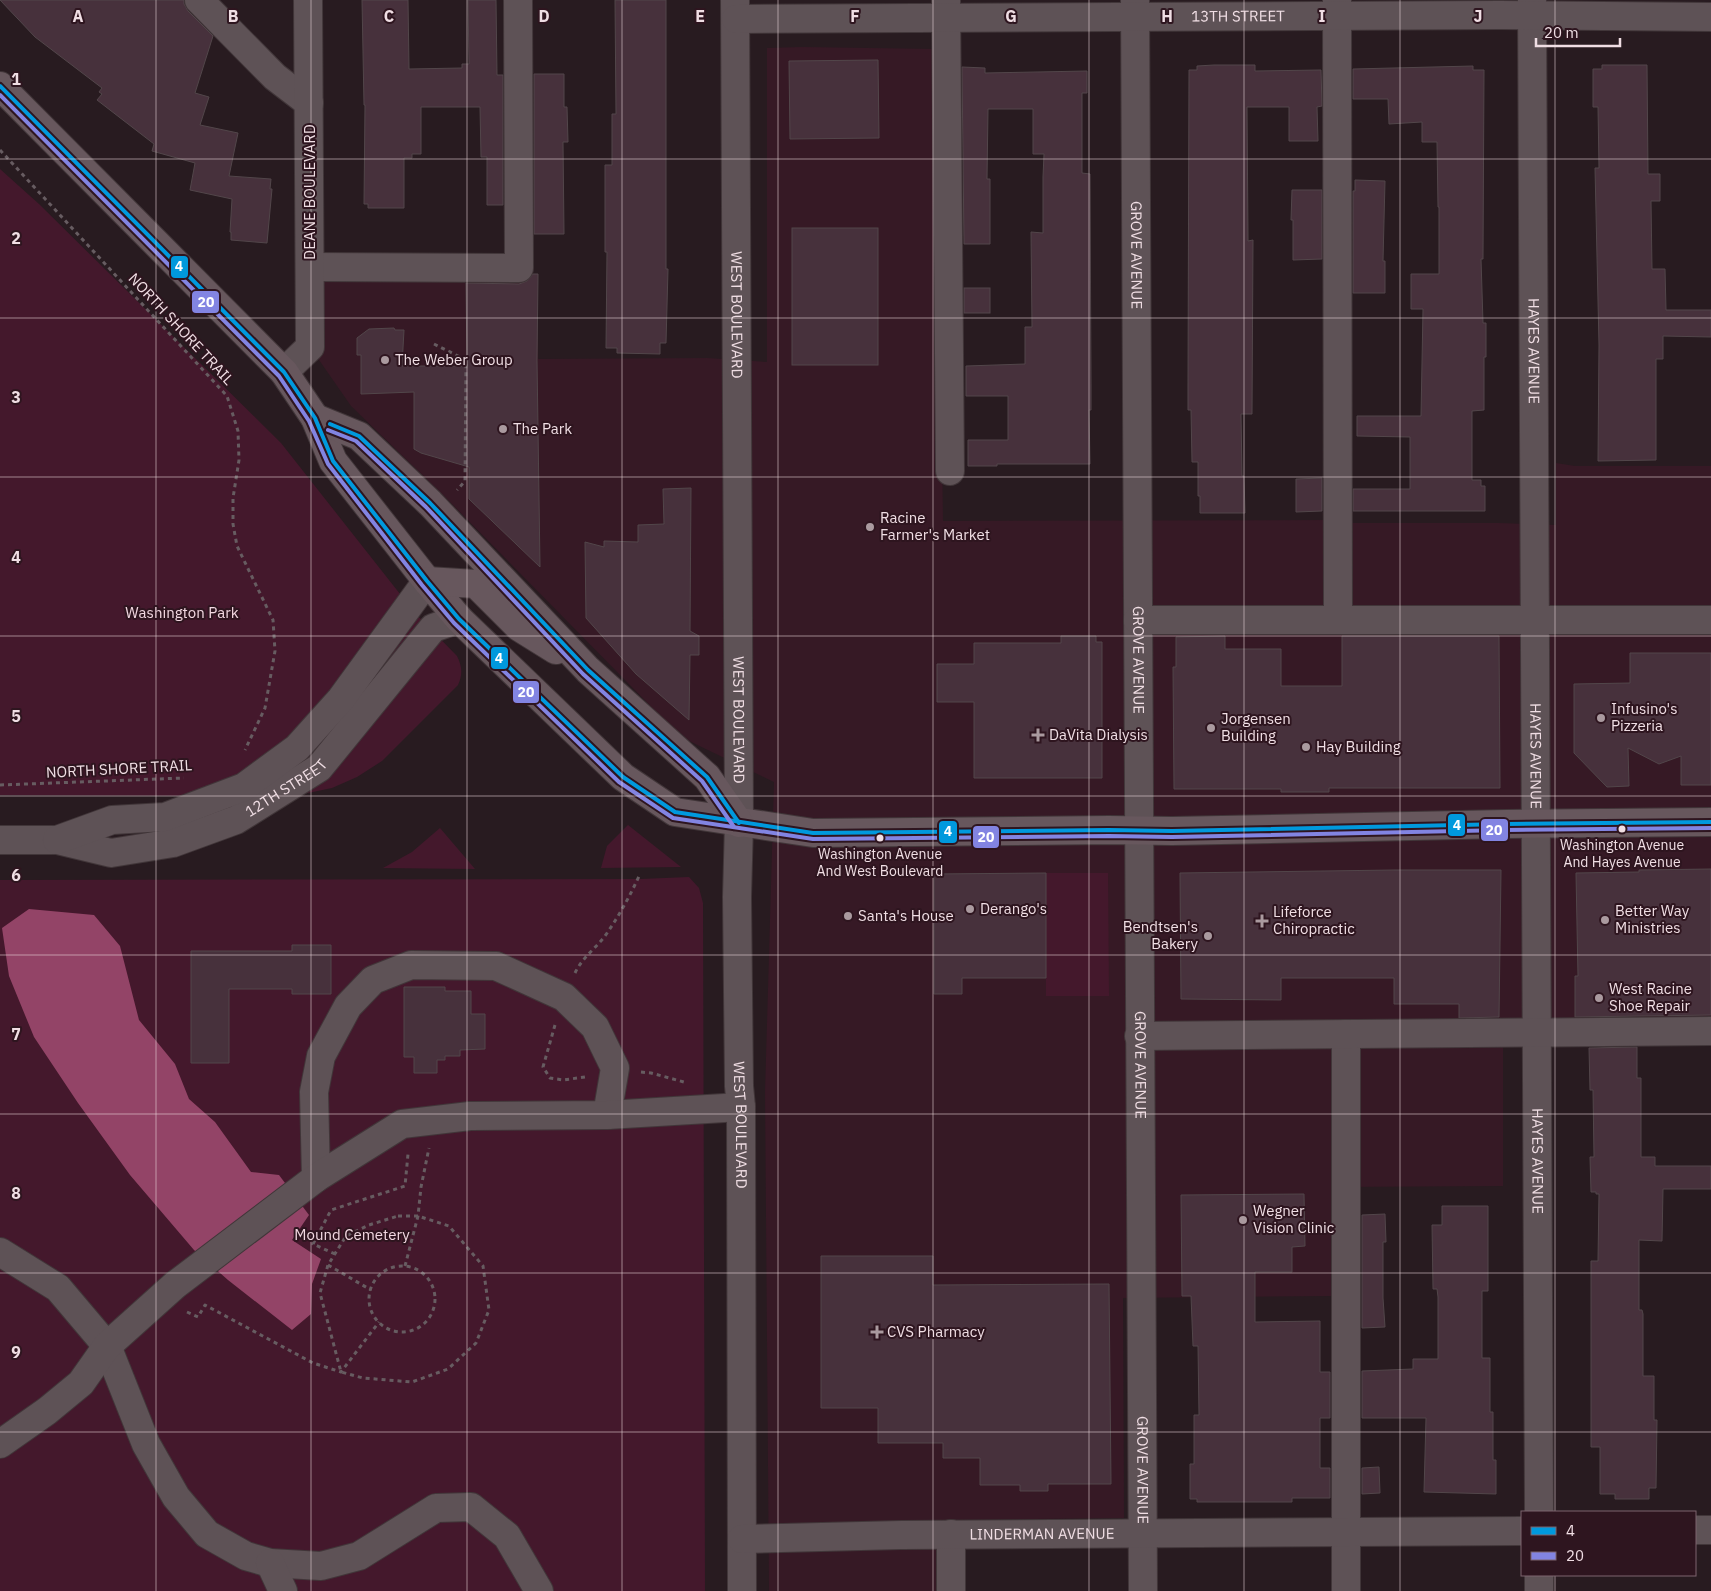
<svg xmlns="http://www.w3.org/2000/svg" width="1711" height="1591" viewBox="0 0 1711 1591" font-family="'IBM Plex Sans',sans-serif">
<style>
.built{fill:#361925}
.green{fill:#44182c}
.water{fill:#934467}
.building{fill:#47313c;stroke:#52464a}
.lines{fill:none;stroke-linecap:round;stroke-linejoin:round}
.minor-casing{stroke:#413639;stroke-width:30}
.major-casing{stroke:#413639;stroke-width:30}
.path{stroke:#675c61;stroke-width:3;stroke-dasharray:4 4;stroke-linecap:butt}
.minor{stroke:#5e5256;stroke-width:28}
.major{stroke:#67575d;stroke-width:28}
.bus-1-casing{stroke:#2e151f;stroke-width:8}
.bus-2-casing{stroke:#2e151f;stroke-width:8}
.bus-1{stroke:#09d;stroke-width:4}
.bus-2{stroke:#8284e2;stroke-width:4}
.grid{fill:none;stroke:#f0dee4;stroke-width:1;stroke-opacity:0.55}
.poi-dot{fill:#aa9a9f;stroke:#2e151f;stroke-width:2}
.bus-dot{fill:#f0dee4;stroke:#2e151f;stroke-width:2}
.labels{text-anchor:middle;stroke-width:4;stroke-linejoin:round;paint-order:stroke}
.bus-label{font-size:14px;fill:#f0dee4;stroke:#2e151f}
.street-label{font-size:15px;fill:#f0dee4;stroke:#2e151f}
.poi-label{font-size:15px;fill:#f0dee4;stroke:#2e151f;text-anchor:start}
.park-label{font-size:15px;fill:#f2d8e1;stroke:#2e151f}
.grid-label{font-size:16px;text-anchor:middle;font-weight:bold;fill:#f0dee4;stroke:#2e151f;stroke-width:4;stroke-linejoin:round;paint-order:stroke}
.line-badge{stroke:#2e151f;stroke-width:2}
.badge-label{font-size:14px;text-anchor:middle;font-weight:bold;fill:#fff}
</style>
<rect width="100%" height="100%" fill="#281b20"/>
<polygon class="built" points="802,47 936,49 943,521 1331,520 1347,523 1499,523 1556,525 1556,463 1575,466 1711,466 1711,1038 1503,1040 1503,1186 1333,1187 1334,1296 1123,1298 1124,1518 937,1520 937,1591 769,1591 765,1092 774,782 681,737 446,498 351,406 310,347 310,267 466,276 538,275 538,359 707,358 767,362 767,48"/>
<g class="green">
<path d="M0,169L39,204L281,443L415,613L457,656C462,666 463,674 458,685L382,761L357,777L332,788L308,793L277,796L0,795Z"/>
<polygon points="628,825 681,867 601,868 607,846"/>
<polygon points="440,828 475,869 383,868 412,852"/>
<polygon points="1046,873 1108,873 1109,996 1046,996"/>
<polygon points="689,877 699,888 703,903 705,1591 0,1591 0,880 641,879"/>
</g>
<polygon class="water" points="29,909 94,915 120,946 139,1020 175,1064 189,1099 215,1122 251,1172 279,1175 309,1215 292,1240 321,1259 312,1284 311,1314 292,1330 228,1280 194,1250 130,1175 78,1103 34,1037 9,976 2,928"/>
<g class="building">
<polygon points="0,0 184,0 184,4 188,11 213,36 195,93 209,97 200,125 238,133 229,176 271,179 270,189 272,189 267,243 231,240 231,232 230,232 232,199 190,190 195,163 152,151 154,144 97,100 102,94 99,92 102,88 35,37"/>
<polygon points="362,0 408,0 409,69 462,68 462,64 469,64 468,0 496,0 497,75 503,75 503,205 487,205 487,157 481,157 480,107 421,107 421,154 412,154 412,158 404,158 404,208 368,208 368,204 364,204 365,105 364,105"/>
<polygon points="615,0 666,0 666,269 668,269 666,343 660,343 660,354 617,353 617,348 606,348 607,252 605,252 605,165 612,165 612,114 616,114"/>
<polygon points="878,60 879,138 790,139 789,61"/>
<polygon points="1214,65 1255,65 1255,71 1321,70 1322,106 1317,107 1318,141 1289,141 1289,107 1247,107 1248,241 1253,240 1252,414 1241,414 1242,476 1244,476 1245,513 1200,513 1200,496 1198,496 1198,462 1192,462 1191,410 1188,410 1188,384 1189,70 1197,70 1197,66"/>
<polygon points="1602,65 1647,65 1648,174 1660,174 1660,201 1651,201 1652,269 1665,269 1666,310 1711,310 1711,337 1663,336 1663,359 1656,359 1656,460 1598,461 1599,345 1595,168 1599,168 1598,107 1593,107 1593,69 1602,69"/>
<polygon points="1473,66 1473,70 1484,70 1483,259 1481,259 1483,323 1486,323 1486,357 1484,357 1484,410 1472,411 1472,480 1481,480 1481,486 1485,486 1485,511 1353,511 1353,489 1410,489 1410,437 1357,436 1357,416 1421,416 1423,309 1411,309 1411,274 1439,274 1439,207 1438,207 1437,142 1422,142 1422,122 1389,124 1388,99 1353,99 1353,69"/>
<polygon points="962,67 985,68 985,73 1087,71 1087,93 1082,93 1082,173 1090,174 1091,385 1091,410 1089,410 1090,464 997,464 997,466 968,466 968,440 1008,440 1008,396 966,396 966,366 1025,364 1025,327 1032,327 1031,232 1043,233 1043,177 1044,154 1033,154 1033,109 988,109 987,179 990,179 990,244 964,244"/>
<polygon points="534,74 564,74 564,107 567,107 568,142 563,142 564,234 534,234"/>
<polygon points="1355,180 1385,181 1383,261 1385,261 1385,293 1353,293 1353,191 1355,191"/>
<polygon points="1292,190 1322,190 1322,259 1293,260 1293,220 1291,220"/>
<rect x="792" y="228" width="86" height="137"/>
<polygon points="533,274 538,274 537,360 540,567 469,499 469,467 421,453 414,449 414,392 361,394 361,355 357,355 357,338 369,329 394,328 395,330 404,330 402,366 467,366 466,283 519,284 527,281"/>
<rect x="964" y="288" width="26" height="25"/>
<polygon points="1322,478 1322,511 1296,512 1296,479"/>
<polygon points="691,488 690,631 699,636 699,655 690,655 689,720 636,674 586,618 585,542 604,547 604,541 638,542 638,525 664,524 663,489"/>
<polygon points="1061,636 1096,636 1096,642 1102,642 1102,778 974,778 974,702 937,702 937,664 974,664 974,643 1061,643"/>
<polygon points="1225,636 1225,649 1281,649 1281,686 1342,686 1342,636 1499,636 1500,788 1329,788 1329,792 1281,792 1281,789 1174,789 1173,667 1176,667 1176,637"/>
<polygon points="1630,653 1711,653 1711,785 1681,785 1681,756 1659,764 1628,748 1629,786 1607,787 1574,753 1574,684 1630,683"/>
<polygon points="1711,869 1711,1015 1575,1017 1575,976 1578,976 1576,873 1639,872 1639,870"/>
<polygon points="1394,870 1501,870 1499,1017 1459,1018 1459,1004 1394,1004 1394,978 1281,978 1281,1000 1181,999 1180,873"/>
<polygon points="1046,873 1046,978 962,978 962,994 934,994 934,874"/>
<polygon points="292,945 331,945 331,994 292,994 292,989 229,989 229,1063 191,1063 191,951 292,951"/>
<polygon points="404,987 445,987 445,991 471,991 471,1014 485,1014 485,1049 460,1050 460,1056 445,1056 445,1060 437,1060 437,1073 414,1073 414,1057 404,1057"/>
<polygon points="1637,1047 1637,1078 1641,1078 1641,1157 1655,1157 1655,1166 1711,1166 1711,1189 1663,1189 1662,1241 1639,1240 1639,1310 1642,1310 1643,1314 1643,1376 1654,1376 1654,1420 1657,1420 1656,1488 1649,1488 1649,1499 1615,1499 1615,1494 1600,1494 1600,1447 1591,1447 1591,1261 1598,1261 1598,1260 1599,1194 1596,1194 1596,1192 1591,1192 1590,1157 1594,1157 1593,1090 1590,1090 1589,1048"/>
<polygon points="1304,1194 1305,1246 1292,1247 1292,1272 1255,1272 1255,1322 1320,1321 1320,1372 1330,1372 1330,1418 1320,1418 1320,1468 1330,1468 1330,1498 1292,1498 1292,1502 1197,1502 1197,1499 1190,1499 1190,1464 1194,1464 1194,1415 1199,1415 1198,1346 1193,1346 1191,1296 1182,1296 1181,1195"/>
<polygon points="1442,1206 1488,1206 1488,1291 1482,1291 1482,1358 1490,1358 1490,1412 1493,1412 1493,1460 1496,1460 1496,1494 1424,1492 1426,1418 1362,1418 1362,1371 1413,1369 1413,1359 1438,1359 1438,1297 1437,1289 1433,1289 1432,1225 1442,1225"/>
<polygon points="1385,1214 1386,1242 1383,1242 1383,1298 1385,1327 1362,1328 1362,1215"/>
<polygon points="821,1256 933,1256 933,1285 1109,1284 1111,1484 1048,1484 1048,1491 1020,1491 1020,1485 980,1485 980,1458 943,1458 943,1443 878,1443 878,1408 821,1408"/>
<polygon points="1379,1467 1380,1493 1362,1494 1362,1468"/>
</g>
<g class="lines">
<defs>
<g id="minor">
<polyline points="199,0 275,77 309,103"/>
<path id="s1" d="M735,0L739,823L737,897L739,1086L741,1107L742,1591"/>
<polyline points="946,0 950,471"/>
<path id="s2" d="M1135,0L1143,1591"/>
<polyline points="1337,0 1338,619"/>
<path id="s3" d="M1532,0L1539,1512"/>
<path id="s4" d="M736,19L1500,15L1711,17"/>
<polyline points="310,267 519,268 518,0"/>
<polyline points="284,372 310,347 308,0"/>
<polyline points="1138,620 1711,620"/>
<path id="s5" d="M0,840H57L111,853L173,843L236,820L319,768L433,628L459,619"/>
<polyline points="57,840 112,820 165,817 244,787 297,748 341,699 427,581"/>
<polyline points="1346,1034 1346,1591"/>
<polyline points="1139,1036 1711,1031"/>
<polyline points="316,1178 314,1092 321,1056 348,1006 373,980 411,965 496,966 564,997 595,1027 615,1068 607,1115"/>
<polyline points="0,1252 58,1288 107,1346 146,1444 176,1497 207,1534 246,1556 270,1563 321,1566 359,1556 436,1508 471,1507 507,1536 539,1591"/>
<polyline points="0,1444 47,1411 81,1383 107,1346 175,1285 316,1178 402,1124 470,1116 607,1115 741,1107"/>
<polyline points="1695,1530 1711,1530"/>
<polyline points="951,1534 951,1591"/>
<path id="s6" d="M742,1539L901,1535L1522,1531"/>
<polyline points="270,1563 283,1591"/>
<polyline points="1539,1575 1539,1591"/>
</g>
<g id="major">
<polyline points="0,86 284,372 315,418 333,461 427,581 459,619 623,777 675,812 813,833 1109,830 1172,831 1506,824 1711,822"/>
<polyline points="315,418 359,436 430,503 588,670 707,777 739,823"/>
<polyline points="427,581 476,584 519,627 556,650"/>
</g>
</defs>
<use href="#minor" class="minor-casing"/>
<use href="#major" class="major-casing"/>
<g class="path">
<polyline points="0,150 227,396 238,431 239,460 233,498 233,524 237,546 273,620 275,651 265,708 245,750"/>
<polyline points="434,344 466,360 465,481 457,490"/>
<polyline points="0,785 184,778"/>
<path d="M575,973C582,958 595,949 605,936C619,916 630,896 640,874"/>
<polyline points="555,1025 543,1067 550,1078 563,1080 585,1077"/>
<polyline points="641,1072 651,1073 684,1082"/>
<polygon points="398,1216 418,1216 449,1226 483,1266 489,1310 476,1343 448,1369 412,1382 363,1378 341,1372 320,1293 328,1265 346,1236 369,1225"/>
<polyline points="335,1254 313,1244 331,1210 405,1186 408,1154"/>
<polyline points="328,1265 371,1290"/>
<polyline points="405,1266 418,1216 421,1187 429,1148"/>
<circle cx="402" cy="1299" r="33"/>
<polyline points="187,1312 198,1317 205,1305 313,1363 341,1372 379,1322"/>
</g>
<use href="#minor" class="minor"/>
<use href="#major" class="major"/>
<defs>
<g id="bus-1">
<polyline points="0,86 284,372 315,418 333,461 427,581 459,619 623,777 675,812 813,833 1109,830 1172,831 1506,824 1711,822"/>
<polyline points="330,424 359,436 430,503 588,670 707,777 739,823"/>
</g>
<g id="bus-2">
<polyline points="0,95 279,376 309,421 328,464 422,585 454,623 619,782 673,818 813,839 1109,836 1172,837 1506,830 1711,828"/>
<polyline points="328,430 356,441 426,507 583,674 702,781 734,827"/>
</g>
</defs>
<use href="#bus-1" class="bus-1-casing"/>
<use href="#bus-2" class="bus-2-casing"/>
<use href="#bus-1" class="bus-1"/>
<use href="#bus-2" class="bus-2"/>
</g>
<path class="grid" d="M156,0V1591M311,0V1591M467,0V1591M622,0V1591M778,0V1591M933,0V1591M1089,0V1591M1244,0V1591M1400,0V1591M1555,0V1512M0,159H1711M0,318H1711M0,477H1711M0,636H1711M0,796H1711M0,955H1711M0,1114H1711M0,1273H1711M0,1432H1711M1555,1575V1591"/>
<g class="poi-dot">
<circle cx="385" cy="360" r="5"/>
<circle cx="503" cy="429" r="5"/>
<circle cx="870" cy="527" r="5"/>
<circle cx="1601" cy="718" r="5"/>
<circle cx="1211" cy="728" r="5"/>
<path d="M1035.5 727.5h5v5h5v5h-5v5h-5v-5h-5v-5h5z"/>
<circle cx="1306" cy="747" r="5"/>
<circle cx="970" cy="909" r="5"/>
<circle cx="848" cy="916" r="5"/>
<circle cx="1605" cy="920" r="5"/>
<path d="M1259.5 913.5h5v5h5v5h-5v5h-5v-5h-5v-5h5z"/>
<circle cx="1208" cy="936" r="5"/>
<circle cx="1599" cy="998" r="5"/>
<circle cx="1243" cy="1220" r="5"/>
<path d="M874.5 1324.5h5v5h5v5h-5v5h-5v-5h-5v-5h5z"/>
</g>
<g class="bus-dot">
<circle cx="1622" cy="829" r="4.5"/>
<circle cx="880" cy="838" r="4.5"/>
</g>
<g class="labels">
<g class="bus-label">
<text x="1622" y="850">Washington Avenue<tspan x="1622" dy="17">And Hayes Avenue</tspan></text>
<text x="880" y="859">Washington Avenue<tspan x="880" dy="17">And West Boulevard</tspan></text>
</g>
<g class="street-label">
<text dy="5" stroke="none"><textPath href="#s4" startOffset="502">13TH STREET</textPath></text>
<text transform="translate(310 192) rotate(-90)" y="5">DEANE BOULEVARD</text>
<text dy="5" stroke="none"><textPath href="#s2" startOffset="255">GROVE AVENUE</textPath></text>
<text dy="5" stroke="none"><textPath href="#s1" startOffset="315">WEST BOULEVARD</textPath></text>
<text transform="translate(181 329) rotate(47)" y="5">NORTH SHORE TRAIL</text>
<text dy="5" stroke="none"><textPath href="#s3" startOffset="351">HAYES AVENUE</textPath></text>
<text dy="5" stroke="none"><textPath href="#s2" startOffset="660">GROVE AVENUE</textPath></text>
<text dy="5" stroke="none"><textPath href="#s1" startOffset="720">WEST BOULEVARD</textPath></text>
<text dy="5" stroke="none"><textPath href="#s3" startOffset="756">HAYES AVENUE</textPath></text>
<text transform="translate(119 769) rotate(-3)" y="5">NORTH SHORE TRAIL</text>
<text dy="5" stroke="none"><textPath href="#s5" startOffset="302">12TH STREET</textPath></text>
<text dy="5" stroke="none"><textPath href="#s2" startOffset="1065">GROVE AVENUE</textPath></text>
<text dy="5" stroke="none"><textPath href="#s1" startOffset="1125">WEST BOULEVARD</textPath></text>
<text dy="5" stroke="none"><textPath href="#s3" startOffset="1161">HAYES AVENUE</textPath></text>
<text dy="5" stroke="none"><textPath href="#s2" startOffset="1470">GROVE AVENUE</textPath></text>
<text dy="5" stroke="none"><textPath href="#s6" startOffset="300">LINDERMAN AVENUE</textPath></text>
</g>
<g class="poi-label">
<text x="395" y="365">The Weber Group</text>
<text x="513" y="434">The Park</text>
<text x="880" y="523">Racine<tspan x="880" dy="17">Farmer's Market</tspan></text>
<text x="1611" y="714">Infusino's<tspan x="1611" dy="17">Pizzeria</tspan></text>
<text x="1221" y="724">Jorgensen<tspan x="1221" dy="17">Building</tspan></text>
<text x="1049" y="740">DaVita Dialysis</text>
<text x="1316" y="752">Hay Building</text>
<text x="980" y="914">Derango's</text>
<text x="1615" y="916">Better Way<tspan x="1615" dy="17">Ministries</tspan></text>
<text x="1273" y="917">Lifeforce<tspan x="1273" dy="17">Chiropractic</tspan></text>
<text x="858" y="921">Santa's House</text>
<text x="1198" y="932" text-anchor="end">Bendtsen's<tspan x="1198" dy="17">Bakery</tspan></text>
<text x="1609" y="994">West Racine<tspan x="1609" dy="17">Shoe Repair</tspan></text>
<text x="1253" y="1216">Wegner<tspan x="1253" dy="17">Vision Clinic</tspan></text>
<text x="887" y="1337">CVS Pharmacy</text>
</g>
<g class="park-label">
<text x="182" y="618">Washington Park</text>
<text x="352" y="1240">Mound Cemetery</text>
</g>
</g>
<g class="grid-label">
<text x="78" y="22">A</text>
<text x="233" y="22">B</text>
<text x="389" y="22">C</text>
<text x="544" y="22">D</text>
<text x="700" y="22">E</text>
<text x="855" y="22">F</text>
<text x="1011" y="22">G</text>
<text x="1167" y="22">H</text>
<text x="1322" y="22">I</text>
<text x="1478" y="22">J</text>
<text x="16" y="85">1</text>
<text x="16" y="244">2</text>
<text x="16" y="403">3</text>
<text x="16" y="563">4</text>
<text x="16" y="722">5</text>
<text x="16" y="881">6</text>
<text x="16" y="1040">7</text>
<text x="16" y="1199">8</text>
<text x="16" y="1358">9</text>
</g>
<g class="line-badge">
<rect x="170" y="255" width="19" height="24" rx="5" fill="#09d"/>
<rect x="191" y="290" width="29" height="24" rx="5" fill="#8284e2"/>
<rect x="490" y="646" width="19" height="24" rx="5" fill="#09d"/>
<rect x="512" y="680" width="28" height="24" rx="5" fill="#8284e2"/>
<rect x="1447" y="813" width="19" height="24" rx="5" fill="#09d"/>
<rect x="1480" y="818" width="29" height="24" rx="5" fill="#8284e2"/>
<rect x="938" y="820" width="20" height="24" rx="5" fill="#09d"/>
<rect x="972" y="825" width="28" height="24" rx="5" fill="#8284e2"/>
</g>
<g class="badge-label">
<text x="179" y="271">4</text>
<text x="206" y="307">20</text>
<text x="499" y="663">4</text>
<text x="526" y="697">20</text>
<text x="1457" y="830">4</text>
<text x="1494" y="835">20</text>
<text x="948" y="836">4</text>
<text x="986" y="842">20</text>
</g>
<rect x="1521" y="1511" width="175" height="65" fill="#2e151f" stroke="#7c656e"/>
<rect x="1531" y="1527" width="25" height="8" fill="#0099dd" stroke="#7c656e"/>
<text x="1566" y="1536" font-size="15" fill="#f0dee4">4</text>
<rect x="1531" y="1552" width="25" height="8" fill="#8284e2" stroke="#7c656e"/>
<text x="1566" y="1561" font-size="15" fill="#f0dee4">20</text>
<path d="M1536 38v8h84v-8" fill="none" stroke="#f0dee4" stroke-width="2.5"/>
<text x="1544" y="38" font-size="15" fill="#f0dee4" stroke="#2e151f" stroke-width="4" paint-order="stroke">20 m</text>
</svg>
